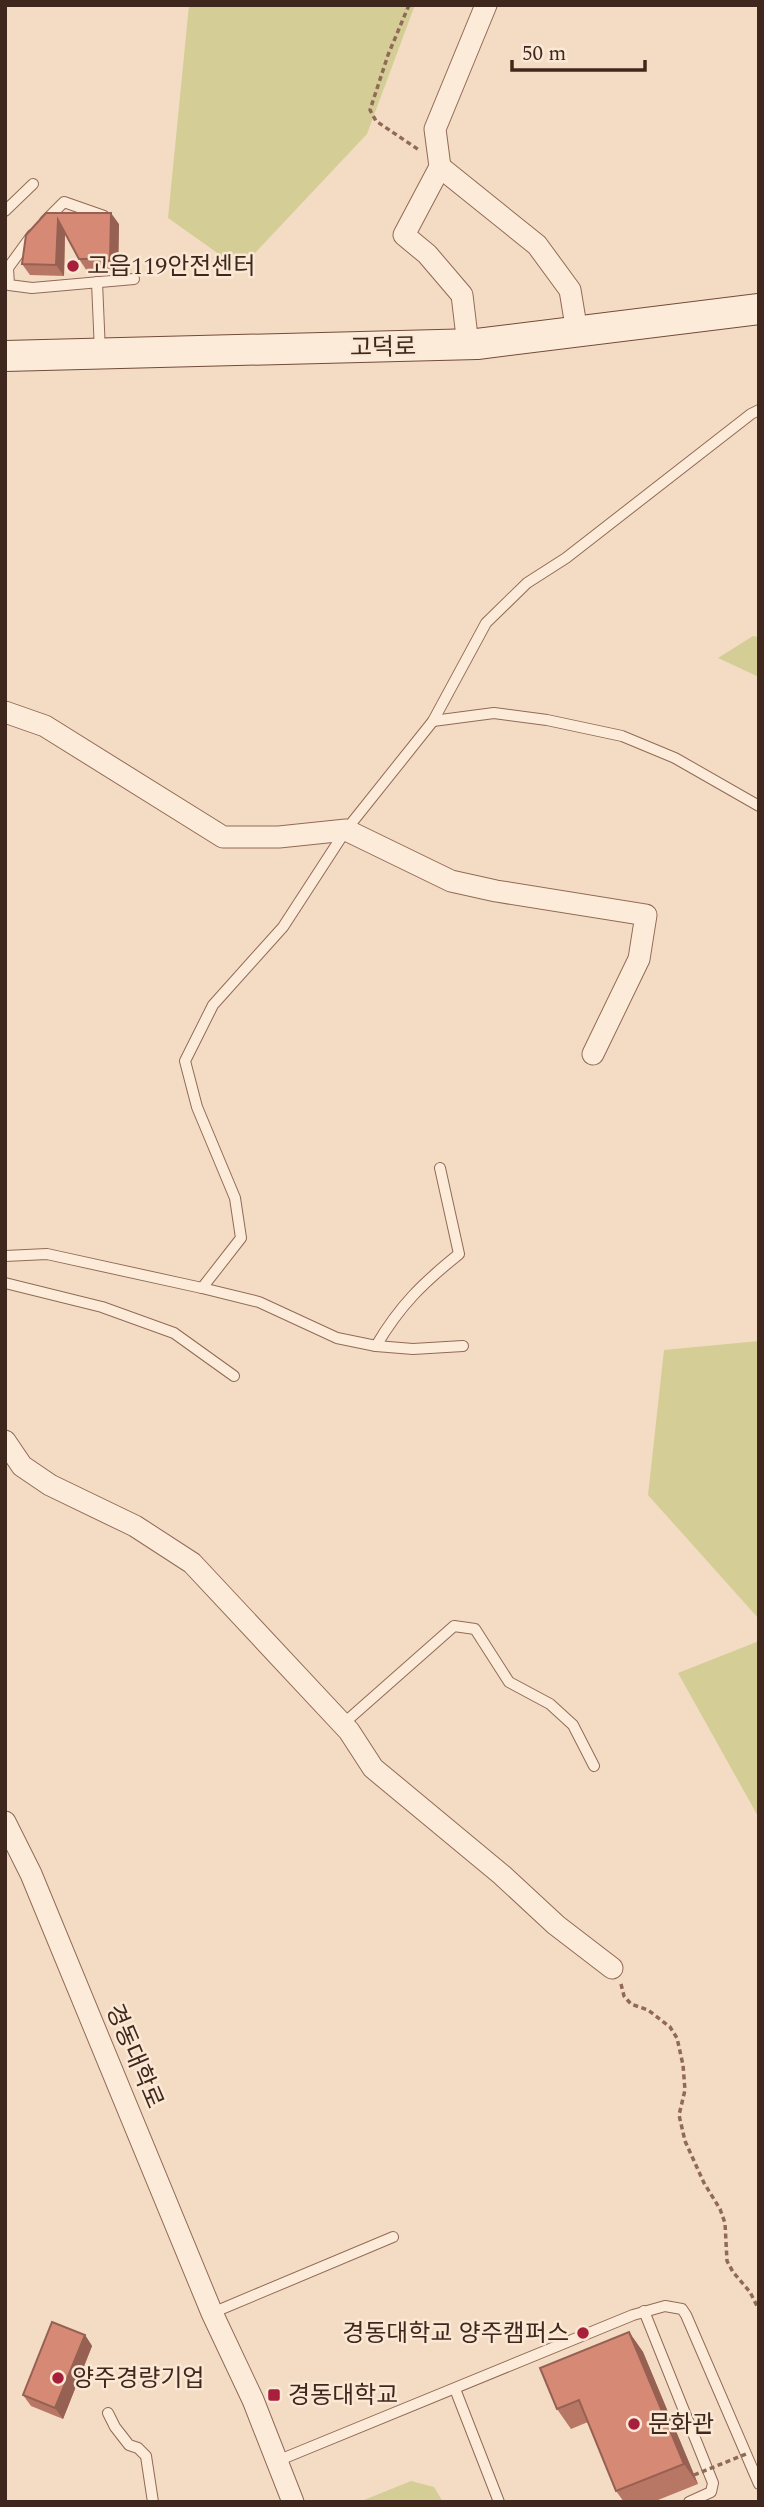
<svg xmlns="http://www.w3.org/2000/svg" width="764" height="2507" viewBox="0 0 764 2507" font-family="Spectral,'Noto Sans KR',serif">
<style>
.green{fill:#d4ce96}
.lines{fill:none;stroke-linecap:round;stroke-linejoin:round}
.lane-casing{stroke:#916a57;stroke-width:12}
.street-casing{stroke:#916a57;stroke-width:23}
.secondary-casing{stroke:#734b3b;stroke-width:32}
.path{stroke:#916a57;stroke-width:3.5;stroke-dasharray:5 3.5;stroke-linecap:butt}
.lane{stroke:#fdebd9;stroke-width:10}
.street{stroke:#fdebd9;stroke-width:21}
.secondary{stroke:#fdebd9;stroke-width:30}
.path-bridge{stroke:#916a57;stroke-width:3.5;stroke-dasharray:5 3.5;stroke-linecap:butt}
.wall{fill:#b87765}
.shaded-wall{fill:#966152}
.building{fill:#d68a75;stroke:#966152;stroke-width:2}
.poi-dot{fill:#a81f3c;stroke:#fae8d5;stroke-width:2.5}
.labels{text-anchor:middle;stroke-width:5;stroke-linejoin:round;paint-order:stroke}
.poi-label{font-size:24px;fill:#3f271d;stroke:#fae8d5;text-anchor:start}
.street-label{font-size:24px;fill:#3f271d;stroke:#fae8d5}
</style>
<rect width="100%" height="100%" fill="#f4dcc4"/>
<g class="green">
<polygon points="189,5 415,5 367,134 240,269 168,218"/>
<polygon points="753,636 759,637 759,677 718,658"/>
<polygon points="759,1341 759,1619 648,1495 664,1350"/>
<polygon points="759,1641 759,1818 678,1673"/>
<polygon points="411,2481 434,2487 443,2502 359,2502"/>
</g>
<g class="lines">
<defs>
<g id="lane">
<polyline points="5,211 33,184"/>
<polyline points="45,221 64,202 104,216"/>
<polyline points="32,235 8,268 9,285 32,288 134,279"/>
<polyline points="97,282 100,352"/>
<polyline points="433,721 494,713 547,720 622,736 675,758 759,806"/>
<polyline points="5,1256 47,1254 202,1288 259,1302 337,1338 376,1346 413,1349 463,1346"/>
<polyline points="5,1283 102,1307 174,1333 234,1376"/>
<polyline points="202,1288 241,1238 235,1198 197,1107 185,1061 213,1005 283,927 346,830 433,721 486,623 527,583 566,558 751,414 759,410"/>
<path d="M376,1346C400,1305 423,1283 459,1254L440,1168"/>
<polyline points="343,1724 454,1626 475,1629 509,1682 550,1704 573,1725 594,1766"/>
<polyline points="644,2311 713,2483 711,2492 689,2502"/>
<polyline points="212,2313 393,2237"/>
<polyline points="455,2389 499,2502"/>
<polyline points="108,2413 115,2427 129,2445 138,2448 146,2456 153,2502"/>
<polyline points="277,2461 633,2315 665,2306 682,2309 686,2315 759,2484"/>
</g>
<g id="street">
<polyline points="440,167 537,245 570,290 577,332"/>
<polyline points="468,345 462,295 427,254 404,235 440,167 435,129 486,5"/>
<polyline points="5,712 45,726 223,837 279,837 346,830 451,881 496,891 646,915 639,959 593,1054"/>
<polyline points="5,1441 22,1466 50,1485 135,1526 192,1563 349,1731 373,1768 502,1875 556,1925 612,1968"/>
<polyline points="5,1822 31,1874 212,2313 253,2400 293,2502"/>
</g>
<polyline id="secondary" points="5,356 477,344 759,309"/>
</defs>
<use href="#lane" class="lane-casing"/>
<use href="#street" class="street-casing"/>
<use href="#secondary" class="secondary-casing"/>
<g class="path">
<polyline points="409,5 388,55 370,110 376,121 419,150"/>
<polyline points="621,1984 624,1996 631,2004 648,2010 670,2027 677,2038 683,2065 685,2090 679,2115 685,2141 704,2183 720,2209 725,2223 727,2261 733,2272 750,2292 759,2310"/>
</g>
<use href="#lane" class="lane"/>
<use href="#street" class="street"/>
<use href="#secondary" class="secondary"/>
<polyline class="path-bridge" points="694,2475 746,2454"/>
</g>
<g class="wall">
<polygon points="46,213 119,224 118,273 101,266 95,270 87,271 79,259 65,234 64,276 30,275 22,264"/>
<polygon points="629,2332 643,2352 698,2484 653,2502 624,2502 616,2491 588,2422 571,2429 557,2409"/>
<polygon points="85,2335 92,2346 63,2419 31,2406 23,2395"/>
</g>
<g class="shaded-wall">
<polygon points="111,213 119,224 118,273 110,261"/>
<polygon points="58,220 65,231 64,276 56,265"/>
<polygon points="629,2332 643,2352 698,2484 684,2464"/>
<polygon points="85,2335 92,2346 63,2419 55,2408"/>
</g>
<g class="building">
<polygon points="46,213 111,213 110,261 93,255 87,259 79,259 58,220 56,265 22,264 26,235"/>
<polygon points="52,2322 85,2335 55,2408 23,2395"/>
<polygon points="629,2332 684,2464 616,2491 579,2400 557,2409 540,2368"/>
</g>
<g class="poi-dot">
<circle cx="73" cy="266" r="7"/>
<circle cx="583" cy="2333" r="7"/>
<circle cx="58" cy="2378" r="7"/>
<rect x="267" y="2388" width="14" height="14" rx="3.5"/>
<circle cx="634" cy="2424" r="7"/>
</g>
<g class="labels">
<g class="poi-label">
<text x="87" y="274">고읍119안전센터</text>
<text x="569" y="2341" text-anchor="end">경동대학교 양주캠퍼스</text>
<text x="72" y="2386">양주경량기업</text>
<text x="288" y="2403">경동대학교</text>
<text x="648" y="2432">문화관</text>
</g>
<g class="street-label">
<text transform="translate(383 347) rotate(-1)" y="8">고덕로</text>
<text transform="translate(135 2056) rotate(67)" y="8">경동대학로</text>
</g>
</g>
<rect width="764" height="2507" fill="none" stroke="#3f271d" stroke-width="14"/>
<path d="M512 60v10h133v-10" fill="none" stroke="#3f271d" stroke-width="3.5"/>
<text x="522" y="60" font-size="21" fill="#3f271d" stroke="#fae8d5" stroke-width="5" paint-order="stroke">50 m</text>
</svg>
